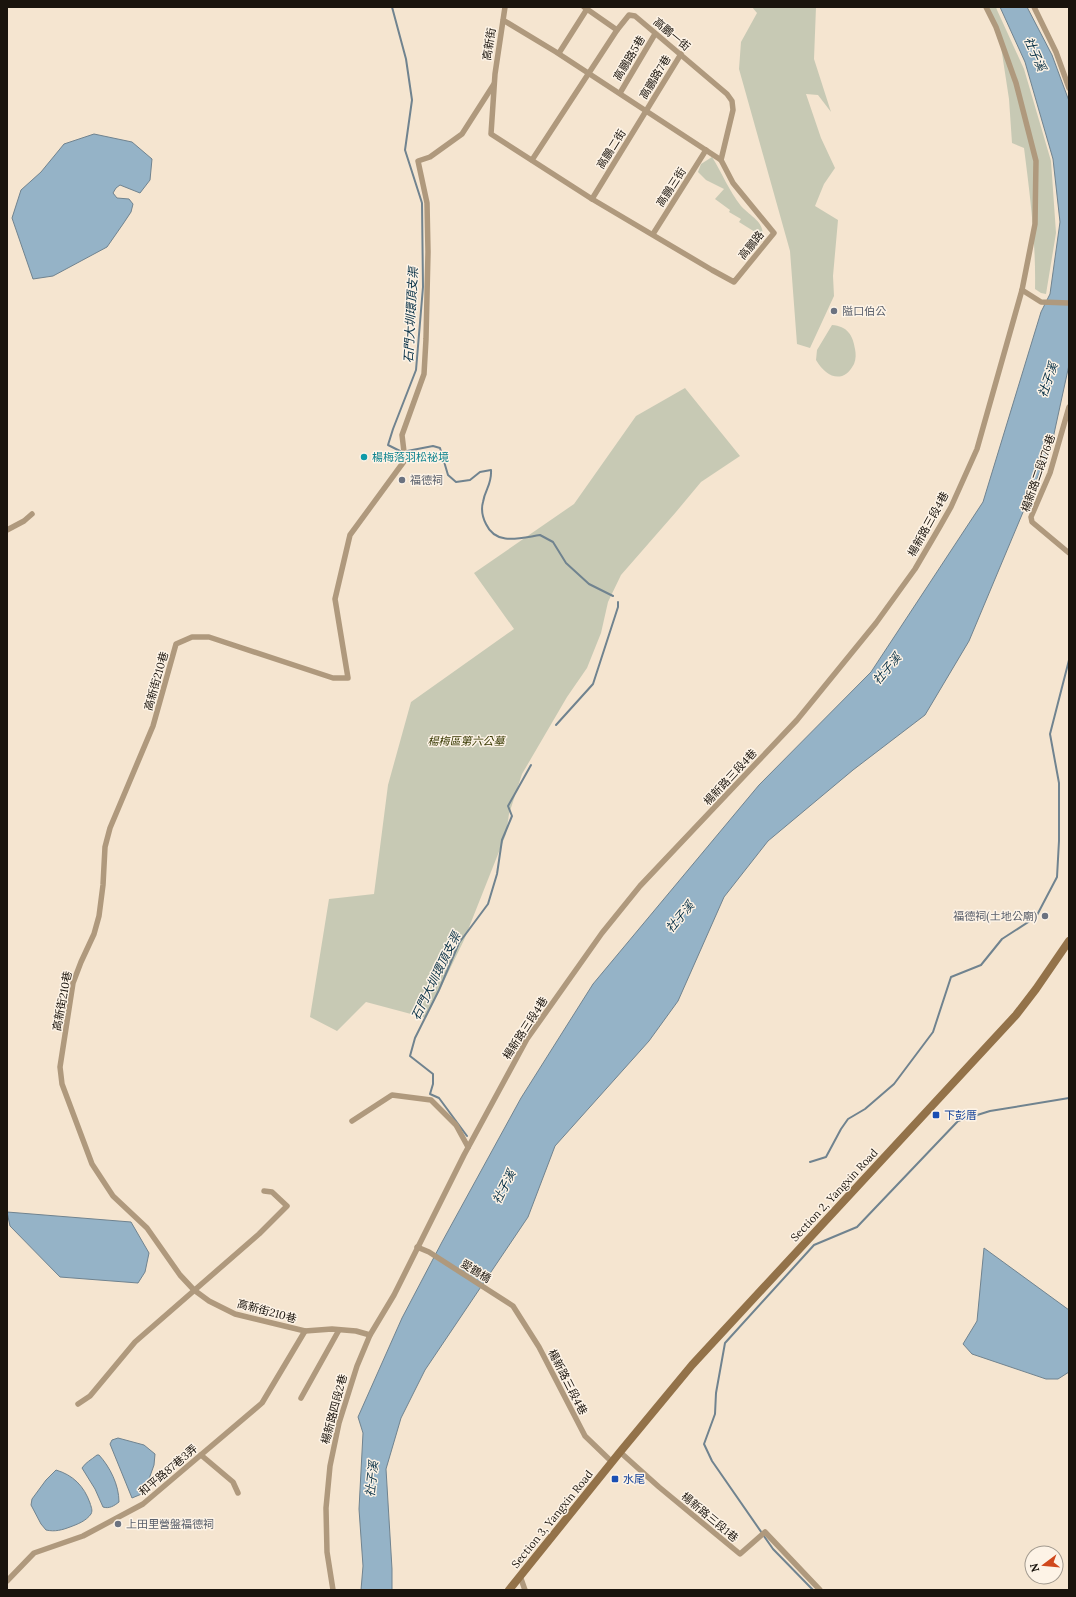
<svg xmlns="http://www.w3.org/2000/svg" width="1076" height="1597" viewBox="0 0 1076 1597" font-family="Lora,'Noto Sans TC',serif">
<style>
.green{fill:#c7c9b4}
.water{fill:#95b3c7;stroke:#70838f}
.lines{fill:none;stroke-linecap:round;stroke-linejoin:round}
.stream{stroke:#70838f;stroke-width:2}
.street{stroke:#af997d;stroke-width:5.5}
.secondary{stroke:#937249;stroke-width:8}
.worship-dot{fill:#6b7280;stroke:#fdf3e6;stroke-width:1.5}
.culture-dot{fill:#0f9aa8;stroke:#fdf3e6;stroke-width:1.5}
.transit-dot{fill:#1a4fb4;stroke:#fdf3e6;stroke-width:1.5}
.labels{text-anchor:middle;stroke-width:3;stroke-linejoin:round;paint-order:stroke}
.street-label{font-size:11px;fill:#1a140d;stroke:#fdf3e6}
.worship-label{font-size:11px;fill:#5b616d;stroke:#fdf3e6;text-anchor:start}
.culture-label{font-size:11px;fill:#0d838f;stroke:#fdf3e6;text-anchor:start}
.park-label{font-size:11px;font-style:italic;fill:#373800;stroke:#fdf3e6}
.transit-label{font-size:11px;fill:#164399;stroke:#fdf3e6;text-anchor:start}
.water-label{font-size:12px;font-style:italic;fill:#073046;stroke:#fdf3e6}
</style>
<rect width="100%" height="100%" fill="#f5e5d0"/>
<g class="green">
<polygon points="752,7 816,7 814,59 831,112 818,95 806,94 821,138 835,168 824,184 815,206 838,220 833,276 834,296 810,348 797,344 790,251 739,69 741,42 757,13"/>
<path d="M988,7H996L997,10L1024,69L1051,161L1056,233L1046,294L1041,293L1035,289C1036,241 1030,195 1024,148L1012,143L1009,99L998,27Z"/>
<path d="M712,157C722,173 729,191 741,206C751,217 764,221 763,237L739,222L741,219L729,212L730,210L715,199L724,189L706,180L698,172L701,164Z"/>
<path d="M832,325C847,326 853,335 855,349C856,354 856,359 854,364C843,385 826,377 816,360L817,350Z"/>
<polygon points="685,388 740,456 701,482 676,512 621,575 608,602 601,633 587,668 567,697 522,774 509,814 506,834 464,940 426,1018 366,1002 337,1031 310,1017 329,899 374,894 388,785 411,702 514,629 474,573 574,504 636,416"/>
</g>
<g class="water">
<polygon points="1000,7 1027,7 1052,55 1069,101 1069,365 1052,443 969,641 925,715 853,770 768,841 724,897 678,1001 649,1041 555,1146 528,1217 425,1370 401,1418 386,1469 392,1569 392,1590 361,1590 363,1566 359,1509 363,1433 358,1417 402,1318 442,1242 521,1098 593,984 759,785 871,672 983,502 1041,312 1050,294 1060,222 1053,159 1025,62"/>
<polygon points="94,134 132,142 152,159 150,180 140,193 120,185 116,188 113,193 117,198 129,199 133,204 131,212 123,224 107,247 53,276 33,279 12,218 21,190 41,172 64,144"/>
<polygon points="7,1212 131,1222 149,1253 145,1272 138,1283 60,1277 10,1226"/>
<polygon points="984,1248 1069,1310 1069,1372 1058,1379 1046,1379 972,1354 963,1344 977,1321"/>
<polygon points="118,1438 144,1445 155,1454 154,1465 144,1493 132,1498 110,1444 112,1440"/>
<path d="M97,1455H99C110,1467 119,1485 119,1502C114,1506 109,1509 103,1507L95,1489L82,1468C86,1462 91,1460 97,1455Z"/>
<path d="M56,1470C73,1475 84,1486 90,1503C91,1507 93,1510 91,1514C86,1521 78,1524 70,1527C62,1530 55,1532 46,1530L41,1524L31,1505L32,1499L46,1480Z"/>
</g>
<g class="lines">
<g class="stream">
<path d="M392,7L406,59L412,100L405,150L422,203L423,287L416,370L393,429L388,445L402,452L433,446L440,448L448,475L456,482L470,480L480,472L491,470C492,485 485,489 483,502C481,509 483,518 486,524C496,546 520,538 540,535L553,542L566,563L589,584L613,596"/>
<polyline points="556,725 593,684 618,607 618,602"/>
<polyline points="467,1136 439,1098 430,1094 433,1084 433,1074 410,1056 415,1038 439,990 459,943 488,904 497,874 502,840 512,816 508,806 531,765"/>
<polyline points="810,1162 826,1157 841,1129 848,1119 865,1109 894,1084 933,1032 951,977 981,965 1002,939 1036,917 1057,877 1059,841 1059,783 1050,734 1069,660"/>
<polyline points="813,1590 773,1549 712,1461 704,1444 715,1414 716,1393 725,1343 814,1245 857,1227 958,1121 990,1111 1069,1098"/>
</g>
<g class="street">
<polyline points="584,7 617,30"/>
<polyline points="1034,7 1056,52 1069,88"/>
<polyline points="503,20 556,52 721,160 733,183 774,233 734,282 712,270 592,199 491,134 495,74 505,7"/>
<polyline points="559,53 587,9"/>
<polyline points="620,93 655,34"/>
<polyline points="532,160 617,30 629,15 635,16 727,94 732,101 733,110 721,160"/>
<polyline points="592,199 681,54"/>
<polyline points="653,234 706,150"/>
<polyline points="1022,290 1041,302 1069,303"/>
<polyline points="1069,407 1050,473 1031,517 1032,522 1069,553"/>
<polyline points="7,530 24,521 32,514"/>
<polyline points="352,1121 392,1095 431,1100 456,1125 468,1147"/>
<polyline points="417,1247 429,1252 513,1306 539,1347 585,1436 612,1462"/>
<polyline points="370,1335 356,1331 332,1329 305,1331 235,1314 209,1301 194,1290 180,1275 147,1228 113,1196 92,1164 62,1084 60,1067 73,983 81,962 94,934 99,916 103,885 105,847 110,828 153,726 176,644 192,637 209,637 333,678 348,678 335,599 350,535 405,460 402,435 424,374 426,339 428,252 427,203 418,161 430,157 462,134 494,84"/>
<polyline points="301,1398 339,1330"/>
<polyline points="78,1404 90,1396 135,1342 259,1234 287,1206 272,1192 264,1191"/>
<polyline points="620,1452 659,1487 740,1554 765,1532 820,1590"/>
<polyline points="201,1455 233,1482 238,1493"/>
<polyline points="520,1576 525,1590"/>
<polyline points="7,1581 34,1553 83,1536 143,1504 262,1403 305,1331"/>
<polyline points="333,1590 327,1552 326,1508 330,1466 339,1423 357,1366 370,1335 394,1295 464,1155 527,1039 602,933 640,886 797,720 876,623 915,569 939,528 951,507 977,449 1022,290 1035,224 1036,161 1016,83 996,27 986,7"/>
</g>
<polyline class="secondary" points="509,1590 620,1452 692,1365 1016,1015 1036,989 1069,941"/>
</g>
<g class="worship-dot">
<circle cx="834" cy="311" r="4"/>
<circle cx="402" cy="480" r="4"/>
<circle cx="1045" cy="916" r="4"/>
<circle cx="118" cy="1524" r="4"/>
</g>
<circle class="culture-dot" cx="364" cy="457" r="4"/>
<g class="transit-dot">
<rect x="932" y="1111" width="8" height="8" rx="2"/>
<rect x="611" y="1475" width="8" height="8" rx="2"/>
</g>
<g class="labels">
<g class="street-label">
<text transform="translate(672 34) rotate(40)" y="4">高鵬一街</text>
<text transform="translate(489 44) rotate(-81)" y="4">高新街</text>
<text transform="translate(629 58) rotate(-59)" y="4">高鵬路5巷</text>
<text transform="translate(655 77) rotate(-59)" y="4">高鵬路7巷</text>
<text transform="translate(611 149) rotate(-58)" y="4">高鵬二街</text>
<text transform="translate(671 187) rotate(-57)" y="4">高鵬三街</text>
<text transform="translate(751 245) rotate(-51)" y="4">高鵬路</text>
<text transform="translate(1038 473) rotate(-71)" y="4">楊新路二段176巷</text>
<text transform="translate(928 524) rotate(-61)" y="4">楊新路三段4巷</text>
<text transform="translate(156 681) rotate(-74)" y="4">高新街210巷</text>
<text transform="translate(730 777) rotate(-47)" y="4">楊新路三段4巷</text>
<text transform="translate(62 1001) rotate(-79)" y="4">高新街210巷</text>
<text transform="translate(525 1028) rotate(-57)" y="4">楊新路三段4巷</text>
<text transform="translate(834 1195) rotate(-47)" y="4">Section 2, Yangxin Road</text>
<text transform="translate(476 1271) rotate(32)" y="4">愛鶴橋</text>
<text transform="translate(267 1311) rotate(15)" y="4">高新街210巷</text>
<text transform="translate(568 1382) rotate(63)" y="4">楊新路三段4巷</text>
<text transform="translate(334 1409) rotate(-75)" y="4">楊新路四段2巷</text>
<text transform="translate(168 1470) rotate(-40)" y="4">和平路87巷3弄</text>
<text transform="translate(710 1517) rotate(40)" y="4">楊新路三段1巷</text>
<text transform="translate(552 1519) rotate(-51)" y="4">Section 3, Yangxin Road</text>
</g>
<g class="worship-label">
<text x="842" y="315">隘口伯公</text>
<text x="410" y="484">福德祠</text>
<text x="1037" y="920" text-anchor="end">福德祠(土地公廟)</text>
<text x="126" y="1528">上田里營盤福德祠</text>
</g>
<g class="culture-label">
<text x="372" y="461">楊梅落羽松祕境</text>
</g>
<g class="park-label">
<text x="466" y="745">楊梅區第六公墓</text>
</g>
<g class="transit-label">
<text x="944" y="1119">下彭厝</text>
<text x="623" y="1483">水尾</text>
</g>
<g class="water-label">
<text transform="translate(1035 54) rotate(66)" y="4">社子溪</text>
<text transform="translate(411 315) rotate(-87)" y="4">石門大圳環頂支渠</text>
<text transform="translate(1048 380) rotate(-71)" y="4">社子溪</text>
<text transform="translate(887 669) rotate(-50)" y="4">社子溪</text>
<text transform="translate(680 917) rotate(-50)" y="4">社子溪</text>
<text transform="translate(436 976) rotate(-64)" y="4">石門大圳環頂支渠</text>
<text transform="translate(504 1187) rotate(-63)" y="4">社子溪</text>
<text transform="translate(372 1479) rotate(-84)" y="4">社子溪</text>
</g>
</g>
<rect width="1076" height="1597" fill="none" stroke="#1a140d" stroke-width="16"/>
<g transform="translate(1044 1565) rotate(254)"><circle r="19" fill="#fdf3e6" stroke="#a29a8f"/>
<path d="M0-3L7 15L0 10L-7 15Z" fill="#d0481c"/>
<text y="-6" font-size="11" font-weight="bold" text-anchor="middle" fill="#1a140d">N</text>
</g>
</svg>
